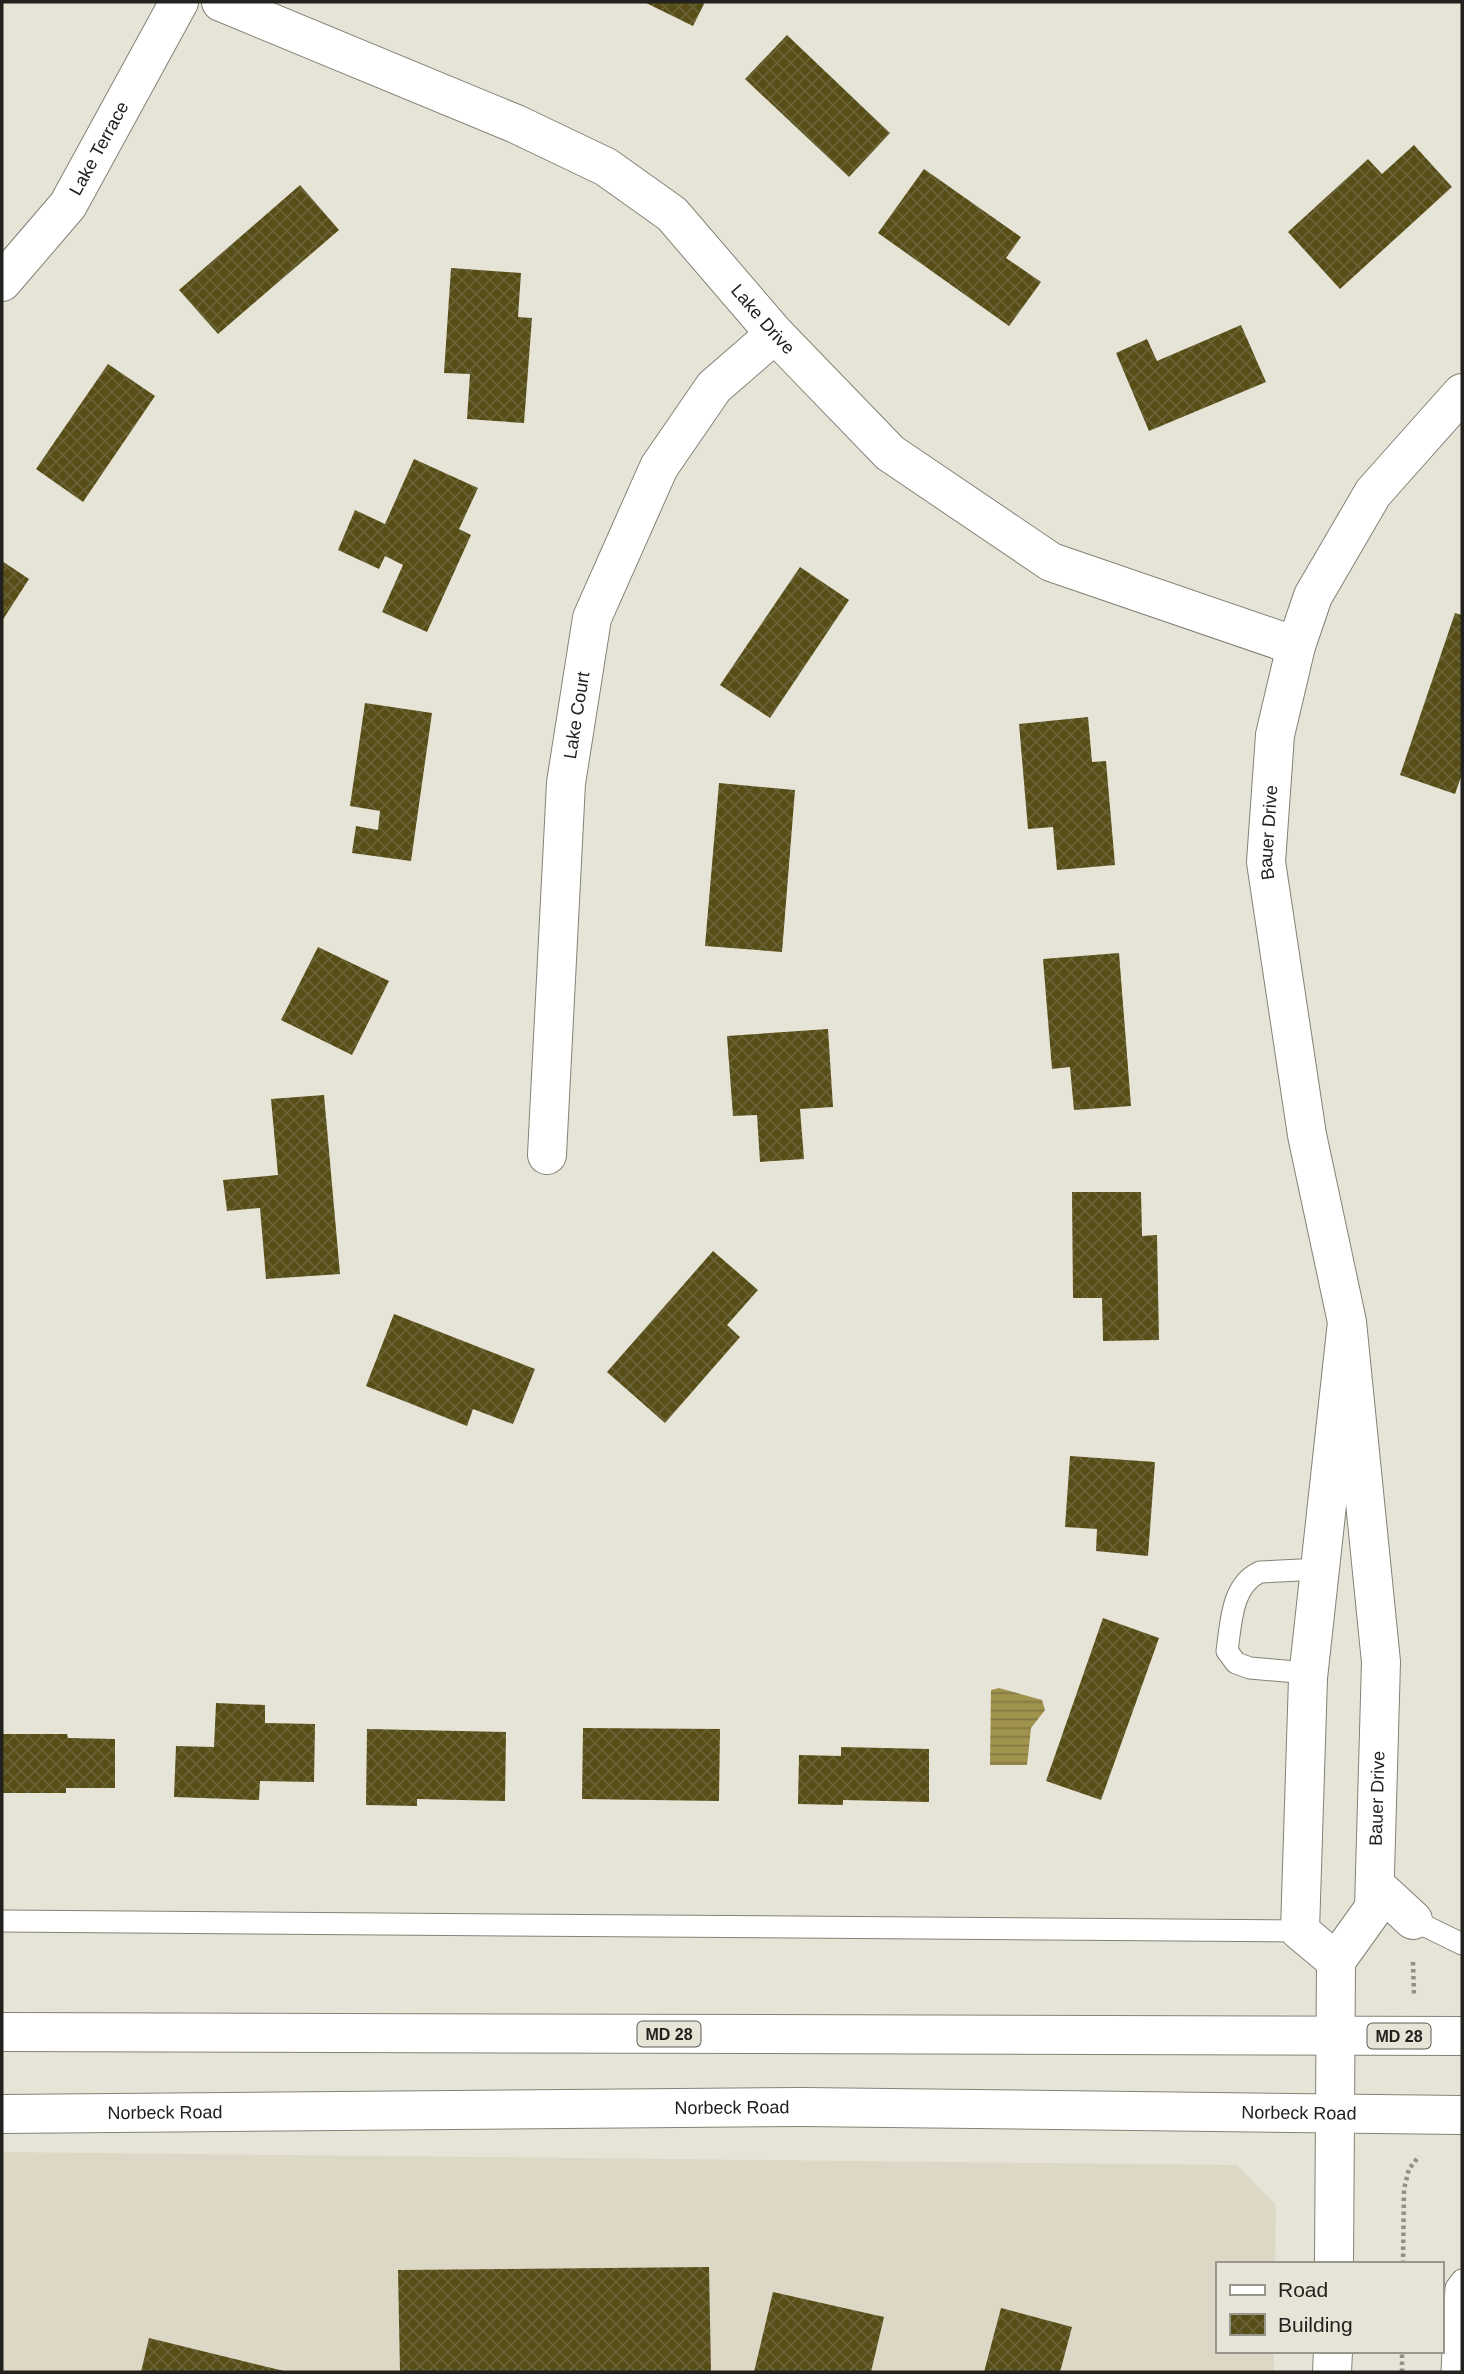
<svg xmlns="http://www.w3.org/2000/svg" width="1464" height="2374" viewBox="0 0 1464 2374" font-family="Arial,sans-serif">
<style>
.built{fill:#dcd8c5}
.water{fill:url(#water-rules)}
.building{fill:url(#building-cross-hatch)}
.lines{fill:none;stroke-linecap:round;stroke-linejoin:round}
.service-casing{stroke:#848276;stroke-width:23}
.minor-casing{stroke:#848276;stroke-width:40}
.tertiary-casing{stroke:#848276;stroke-width:40}
.primary-casing{stroke:#848276;stroke-width:40}
.path{stroke:#918f86;stroke-width:4.5;stroke-dasharray:3.5 3.5;stroke-linecap:butt}
.service{stroke:#fff;stroke-width:21}
.minor{stroke:#fff;stroke-width:38}
.tertiary{stroke:#fff;stroke-width:38}
.primary{stroke:#fff;stroke-width:38}
.labels{text-anchor:middle;stroke-width:7;stroke-linejoin:round;paint-order:stroke}
.shield{fill:#e6e4d7;stroke:#5d5c55;stroke-width:2}
.shield-label{font-size:16px;font-weight:bold;fill:#22211d}
.street-label{font-size:18px;fill:#22211d;stroke:#e6e4d7}
</style>
<defs>
<pattern id="water-rules" width="6" height="5" patternUnits="userSpaceOnUse" patternTransform="scale(1.75)"><rect width="6" height="5" fill="#a0934e"/><path d="M0 2.5h6" fill="none" stroke="#827840"/></pattern>
<pattern id="building-cross-hatch" width="8" height="8" patternUnits="userSpaceOnUse" patternTransform="scale(1.75)"><rect width="8" height="8" fill="#574d17"/><path d="M0 0l8 8M0 8l8-8" fill="none" stroke="#6b6338"/></pattern>
</defs>
<rect width="100%" height="100%" fill="#e6e4d7"/>
<polygon class="built" points="2,2152 1237,2165 1276,2205 1275,2264 1217,2264 1217,2351 1274,2351 1274,2372 2,2372"/>
<polygon class="water" points="999,1688 1042,1700 1045,1710 1031,1728 1027,1765 990,1765 991,1690"/>
<g class="building">
<polygon points="644,2 705,2 693,26"/>
<polygon points="787,35 890,133 849,177 745,79"/>
<polygon points="1414,145 1452,187 1340,289 1288,232 1368,159 1382,174"/>
<polygon points="924,169 1021,237 1006,258 1041,282 1009,326 878,233"/>
<polygon points="300,185 339,230 218,334 179,290"/>
<polygon points="451,268 521,273 518,317 532,318 524,423 467,419 470,374 444,373"/>
<polygon points="1241,325 1266,382 1149,431 1116,353 1147,339 1157,361"/>
<polygon points="108,364 155,396 83,502 36,469"/>
<polygon points="414,459 478,488 459,529 471,535 427,632 382,612 403,565 385,556 379,569 338,550 355,510 385,524"/>
<polygon points="2,561 29,579 2,621"/>
<polygon points="800,567 849,600 770,718 720,685"/>
<polygon points="1455,613 1462,615 1462,774 1455,794 1400,775"/>
<polygon points="365,703 432,713 411,861 352,853 356,826 378,830 380,811 350,806"/>
<polygon points="1088,717 1092,762 1106,761 1115,865 1057,870 1053,827 1028,829 1019,724"/>
<polygon points="719,783 795,790 782,952 705,946"/>
<polygon points="318,947 389,981 352,1055 281,1020"/>
<polygon points="1119,953 1131,1106 1074,1110 1070,1067 1052,1069 1043,959"/>
<polygon points="828,1029 833,1107 800,1109 804,1159 760,1162 757,1115 733,1116 727,1036"/>
<polygon points="324,1095 340,1274 266,1279 260,1208 227,1211 223,1180 278,1175 271,1099"/>
<polygon points="1072,1192 1141,1192 1142,1236 1157,1235 1159,1340 1103,1341 1102,1298 1073,1298"/>
<polygon points="713,1251 758,1290 727,1325 740,1337 665,1423 607,1372"/>
<polygon points="394,1314 535,1369 513,1424 473,1409 467,1426 366,1386"/>
<polygon points="1070,1456 1155,1462 1148,1556 1096,1551 1097,1529 1065,1527"/>
<polygon points="1103,1618 1159,1638 1101,1800 1046,1781"/>
<polygon points="216,1703 265,1705 265,1723 315,1724 314,1782 260,1781 259,1800 174,1797 176,1746 214,1747"/>
<polygon points="583,1728 720,1729 719,1801 582,1799"/>
<polygon points="367,1729 506,1732 505,1801 417,1799 417,1806 366,1805"/>
<polygon points="2,1734 67,1734 68,1738 115,1739 115,1788 66,1788 66,1793 2,1793"/>
<polygon points="841,1747 929,1749 929,1802 843,1800 843,1805 798,1804 799,1755 841,1756"/>
<polygon points="709,2267 711,2372 400,2372 398,2270"/>
<polygon points="773,2292 884,2317 871,2372 754,2372"/>
<polygon points="1001,2308 1072,2327 1060,2372 984,2372"/>
<polygon points="149,2338 284,2371 284,2372 141,2372"/>
</g>
<g class="lines">
<defs>
<g id="service">
<path d="M1309,1673L1250,1668L1236,1663L1227,1651C1231,1624 1231,1585 1260,1572L1320,1569"/>
<polyline points="1413,1920 1462,1944"/>
<polyline points="2,1921 1300,1931"/>
<polyline points="1452,2372 1456,2288 1462,2280"/>
</g>
<g id="minor">
<path id="s1" d="M221,2L516,124L606,167L672,214L775,334L890,453L1051,562L1296,646"/>
<path id="s2" d="M2,282L68,205L179,2"/>
<path id="s3" d="M547,1155L566,783L592,618L659,467L714,387L775,334"/>
<path id="s4" d="M1347,1322L1308,1678L1300,1931L1336,1961L1374,1908L1381,1662L1347,1322L1307,1135L1266,862L1275,735L1296,646L1313,596L1373,493L1462,393"/>
<polyline points="1375,1885 1413,1920"/>
</g>
<g id="tertiary">
<polyline points="1334,2264 1336,1961"/>
<polyline points="1332,2372 1333,2351"/>
</g>
<g id="primary">
<polyline points="2,2032 1462,2036"/>
<path id="s5" d="M2,2114L803,2107L1462,2115"/>
</g>
</defs>
<use href="#service" class="service-casing"/>
<use href="#minor" class="minor-casing"/>
<use href="#tertiary" class="tertiary-casing"/>
<use href="#primary" class="primary-casing"/>
<g class="path">
<polyline points="1413,1962 1414,1995"/>
<polyline points="1403,2264 1404,2189 1409,2169 1419,2156"/>
<polyline points="1402,2372 1402,2351"/>
</g>
<use href="#service" class="service"/>
<use href="#minor" class="minor"/>
<use href="#tertiary" class="tertiary"/>
<use href="#primary" class="primary"/>
</g>
<g class="labels">
<g class="shield">
<rect x="637.5" y="2021.5" width="63" height="25" rx="5"/>
<rect x="1367.5" y="2023.5" width="63" height="25" rx="5"/>
</g>
<g class="shield-label">
<text x="669" y="2040">MD 28</text>
<text x="1399" y="2042">MD 28</text>
</g>
<g class="street-label">
<text dy="6" stroke="none"><textPath href="#s2" startOffset="166">Lake Terrace</textPath></text>
<text dy="6" stroke="none"><textPath href="#s1" startOffset="639">Lake Drive</textPath></text>
<text dy="6" stroke="none"><textPath href="#s3" startOffset="441">Lake Court</textPath></text>
<text dy="6" stroke="none"><textPath href="#s4" startOffset="1808">Bauer Drive</textPath></text>
<text dy="6" stroke="none"><textPath href="#s4" startOffset="833">Bauer Drive</textPath></text>
<text dy="6" stroke="none"><textPath href="#s5" startOffset="730">Norbeck Road</textPath></text>
<text dy="6" stroke="none"><textPath href="#s5" startOffset="163">Norbeck Road</textPath></text>
<text dy="6" stroke="none"><textPath href="#s5" startOffset="1297">Norbeck Road</textPath></text>
</g>
</g>
<rect width="1464" height="2374" fill="none" stroke="#22211d" stroke-width="7"/>
<rect x="1216" y="2262" width="228" height="91" fill="#e6e4d7" stroke="#98968d" stroke-width="2"/>
<rect x="1230" y="2285" width="35" height="10" fill="#ffffff" stroke="#98968d" stroke-width="2"/>
<text x="1278" y="2297" font-size="21" fill="#22211d">Road</text>
<rect x="1230" y="2314" width="35" height="21" fill="url(#building-cross-hatch)" stroke="#98968d" stroke-width="2"/>
<text x="1278" y="2332" font-size="21" fill="#22211d">Building</text>
</svg>
